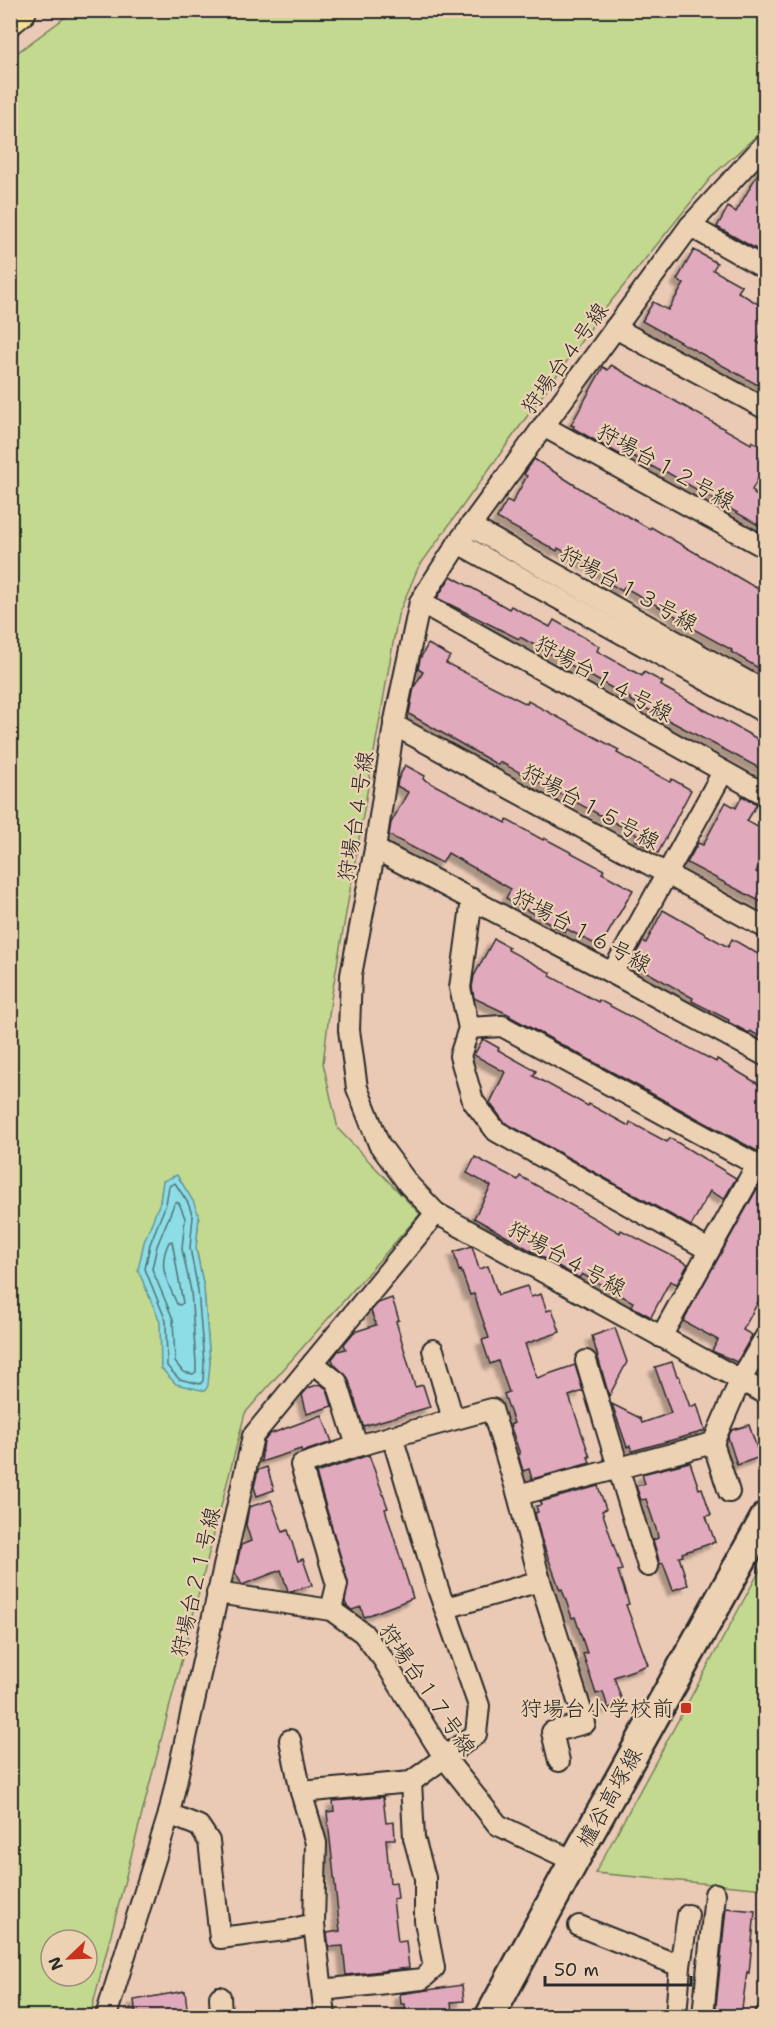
<svg xmlns="http://www.w3.org/2000/svg" width="776" height="2027" viewBox="0 0 776 2027" font-family="'Shantell Sans','Klee One',sans-serif">
<style>
.green{fill:#c3d98f;stroke:#77825d;stroke-width:1.5;fill-rule:evenodd}
.water{fill:#8cdde6;stroke:#65969b;stroke-width:1.5}
.lines{fill:none;stroke-linecap:round;stroke-linejoin:round}
.shore{stroke:#527276;stroke-width:1.5}
.building{fill:#e1a9bc;stroke:#2b2b2b;stroke-width:1.5;filter:url(#shadow)}
.street-casing{stroke:#2b2b2b;stroke-width:24}
.secondary-casing{stroke:#2b2b2b;stroke-width:33}
.primary-casing{stroke:#2b2b2b;stroke-width:36}
.street{stroke:#ecd1b3;stroke-width:20}
.secondary{stroke:#ecd1b3;stroke-width:28}
.primary{stroke:#f9df96;stroke-width:32}
.poi-dot{fill:#c8321e;stroke:#ecd1b3;stroke-width:2}
.labels{text-anchor:middle;stroke-width:4.5;stroke-linejoin:round;paint-order:stroke}
.street-label{font-size:22px;fill:#2b2b2b;stroke:#ecd1b3}
.poi-label{font-size:22px;fill:#2b2b2b;stroke:#ecd1b3;text-anchor:end}
</style>
<defs>
<filter id="shadow"><feDropShadow dx="-5.5" dy="5.5" stdDeviation="1.5" flood-color="#0004"/></filter>
</defs>
<rect width="100%" height="100%" fill="#eac9b5"/>
<filter id="ink" filterUnits="userSpaceOnUse"><feTurbulence type="fractalNoise" baseFrequency=".0167" numOctaves="2"/><feDisplacementMap in="SourceGraphic" scale="12" xChannelSelector="R" yChannelSelector="G"/><feConvolveMatrix kernelMatrix="1 2 1 2 8 2 1 2 1" color-interpolation-filters="sRGB"/></filter>
<g filter="url(#ink)">
<g class="green">
<path d="M74,11H765V128L713,175L600,315L418,568L398,615L331,999L323,1063L338,1129L420,1214L245,1413L90,2016H10V58ZM162,1188L199,1216L196,1248L204,1289L210,1363L161,1368L160,1202ZM51,1940H87V1976H51Z"/>
<polygon points="765,1561 765,1889 595,1873"/>
</g>
<polygon class="water" points="177,1175 193,1201 199,1216 196,1248 204,1289 210,1363 208,1385 205,1391 176,1384 161,1368 160,1322 138,1270 144,1242 160,1202 163,1181"/>
<g class="lines">
<g class="shore">
<polygon points="175,1183 188,1203 193,1217 190,1248 198,1290 204,1363 203,1381 200,1384 179,1379 167,1366 166,1321 145,1269 150,1244 166,1204 169,1186"/>
<polygon points="175,1202 179,1203 185,1218 182,1249 191,1291 196,1363 196,1372 193,1374 183,1372 175,1362 173,1319 152,1269 157,1246"/>
<path d="M172,1241L183,1303L180,1305L177,1304C167,1280 157,1267 169,1242Z"/>
</g>
</g>
<g class="building">
<polygon points="765,161 765,254 717,227 728,207 736,212"/>
<polygon points="694,250 717,263 713,270 742,286 738,292 765,308 765,326 757,342 765,347 765,389 642,321 653,302 668,310 684,284 677,280"/>
<polygon points="611,365 751,444 752,441 765,448 765,466 752,490 755,492 754,494 765,500 765,529 663,470 662,472 631,455 628,459 573,428 574,426 571,425 603,367 608,370"/>
<polygon points="534,459 592,496 650,529 651,527 765,593 765,672 731,652 732,650 675,619 676,616 624,587 622,591 604,580 607,575 558,548 557,551 497,518 507,500 512,503 527,476 524,474"/>
<polygon points="451,576 509,609 511,606 550,627 554,620 599,646 597,651 642,676 644,672 663,682 661,685 665,688 765,743 765,771 630,700 630,698 520,637 519,639 437,598"/>
<polygon points="428,644 450,656 446,663 527,704 528,701 619,750 617,753 670,782 672,779 691,790 658,853 635,840 638,835 500,762 498,765 409,714 414,687 423,672 418,669 420,659"/>
<polygon points="405,765 425,776 423,779 473,805 506,823 507,820 543,840 544,838 604,870 602,873 633,890 600,947 567,929 565,932 506,898 511,889 448,853 442,863 389,835 391,823 408,792 397,786 398,780"/>
<polygon points="742,796 757,804 747,821 765,831 765,853 756,872 765,877 765,904 687,863 698,843 703,845 726,802 736,808"/>
<polygon points="663,910 728,947 732,939 765,958 765,1039 750,1031 749,1033 728,1022 729,1020 692,1001 693,998 631,963 643,941 646,943"/>
<polygon points="494,939 509,947 508,950 551,973 550,976 598,1002 599,1000 716,1062 717,1059 765,1088 765,1139 759,1152 509,1016 510,1015 474,998 472,987 474,976"/>
<polygon points="483,1039 499,1048 498,1050 536,1071 533,1076 588,1106 589,1104 629,1126 630,1122 667,1142 670,1138 736,1178 724,1199 710,1191 691,1226 504,1122 490,1103 505,1072 474,1055"/>
<polygon points="475,1157 518,1180 520,1176 620,1233 621,1230 688,1264 677,1284 670,1281 651,1317 631,1306 633,1302 582,1274 579,1278 474,1218 491,1186 467,1173"/>
<polygon points="757,1189 765,1194 765,1289 743,1330 752,1335 737,1362 712,1351 718,1340 683,1321"/>
<polygon points="472,1246 479,1269 488,1266 498,1295 527,1286 531,1297 541,1294 547,1311 552,1309 560,1332 525,1344 537,1378 575,1365 583,1391 569,1396 590,1457 588,1457 590,1463 532,1479 529,1469 523,1471 518,1454 520,1454 510,1425 514,1423 504,1394 509,1392 498,1361 490,1364 482,1340 489,1338 474,1294 470,1295 461,1270 459,1271 454,1252"/>
<polygon points="392,1298 399,1320 396,1321 415,1387 423,1385 430,1407 363,1426 348,1378 334,1364 332,1359 338,1351 346,1349 344,1344 354,1332 376,1325 371,1311 378,1303"/>
<polygon points="615,1328 627,1362 609,1396 592,1336"/>
<polygon points="672,1362 677,1376 679,1376 690,1407 697,1404 705,1431 632,1451 630,1446 627,1447 612,1404 640,1418 642,1423 671,1413 655,1367"/>
<polygon points="320,1384 327,1389 332,1406 307,1414 302,1395 308,1388"/>
<polygon points="322,1415 332,1442 302,1452 301,1449 261,1462 264,1441 270,1434"/>
<polygon points="749,1425 760,1457 737,1465 728,1437 732,1430"/>
<polygon points="369,1455 388,1508 385,1509 413,1598 364,1617 361,1607 352,1610 347,1606 345,1602 348,1582 316,1473"/>
<polygon points="690,1462 699,1489 702,1488 711,1515 706,1516 715,1542 682,1553 683,1556 679,1557 688,1585 673,1590 663,1563 660,1564 653,1540 658,1538 657,1532 646,1499 641,1500 636,1486 645,1484 642,1474"/>
<polygon points="267,1467 274,1490 257,1496 254,1487 258,1470"/>
<polygon points="598,1486 606,1509 602,1511 622,1570 618,1571 629,1604 626,1605 648,1665 614,1677 623,1704 608,1708 603,1692 596,1694 583,1654 587,1653 575,1617 572,1618 562,1589 560,1590 541,1538 535,1513 538,1512 536,1506 541,1505 540,1502"/>
<polygon points="271,1500 283,1532 288,1530 298,1561 303,1559 312,1585 291,1592 288,1591 281,1570 242,1585 235,1572 241,1545 251,1541 246,1525 249,1507"/>
<polygon points="383,1797 386,1823 394,1822 395,1839 386,1839 390,1883 396,1882 398,1898 393,1899 398,1942 406,1941 409,1968 346,1975 343,1946 329,1947 327,1933 340,1931 327,1812 334,1811 333,1801"/>
<polygon points="726,1908 755,1911 749,1973 747,1972 741,2016 715,2016"/>
<polygon points="462,1985 464,2001 451,2002 452,2012 406,2016 405,2004 401,2004 400,1994"/>
<polygon points="185,1991 188,2016 136,2016 134,2000"/>
</g>
<g class="lines">
<defs>
<g id="street">
<polyline points="766,143 690,226 458,543 420,602 394,725 375,849 351,975 349,1030 357,1088 379,1144 409,1185 436,1213 766,1394"/>
<polyline points="690,226 766,269"/>
<polyline points="615,328 766,409"/>
<polyline points="543,426 766,548"/>
<polyline points="470,526 766,692"/>
<polyline points="458,543 766,713"/>
<polyline points="420,602 766,795"/>
<polyline points="394,725 766,928"/>
<polyline points="375,849 612,973 766,1056"/>
<polyline points="472,899 460,988 469,1028 460,1056 473,1101 496,1131 709,1250"/>
<polyline points="612,973 723,772"/>
<polyline points="469,1028 502,1026 757,1165 661,1337"/>
<polyline points="433,1350 453,1419"/>
<polyline points="586,1361 648,1566"/>
<polyline points="313,1363 337,1382 357,1446"/>
<polyline points="713,1443 729,1492"/>
<polyline points="518,1495 713,1443 740,1381 766,1336"/>
<polyline points="540,1581 585,1723 552,1732 559,1761"/>
<polyline points="217,1593 331,1610 363,1633 383,1659 444,1757 498,1825 574,1861"/>
<polyline points="331,1610 337,1585 301,1465 357,1446 492,1409 518,1495 540,1581 446,1608"/>
<polyline points="290,1740 301,1792 316,1843 314,1924 325,2016"/>
<polyline points="301,1792 411,1782 476,1734 479,1706 437,1586 392,1436"/>
<polyline points="169,1814 199,1826 209,1841 220,1938 293,1929 314,1924"/>
<polyline points="579,1926 680,1966"/>
<polyline points="322,1990 422,1979 434,1968 425,1921 425,1878 414,1838 411,1782"/>
<polyline points="220,1997 221,2016"/>
<polyline points="106,2016 169,1814 253,1436 436,1213"/>
<polyline points="676,2016 680,1966 688,1915"/>
<polyline points="703,2016 715,1894"/>
<polyline points="765,2016 766,2015"/>
</g>
<polyline id="secondary" points="490,2016 574,1861 766,1516"/>
<polyline id="primary" points="10,18 20,10"/>
</defs>
<use href="#street" class="street-casing"/>
<use href="#secondary" class="secondary-casing"/>
<use href="#primary" class="primary-casing"/>
<use href="#street" class="street"/>
<use href="#secondary" class="secondary"/>
<use href="#primary" class="primary"/>
</g>
</g>
<rect class="poi-dot" x="680" y="1702" width="12" height="12" rx="3"/>
<g class="labels">
<g class="street-label">
<text transform="translate(564 358) rotate(-54)" y="8">狩場台４号線</text>
<text transform="translate(666 466) rotate(29)" y="8">狩場台１２号線</text>
<text transform="translate(629 588) rotate(29)" y="8">狩場台１３号線</text>
<text transform="translate(604 678) rotate(29)" y="8">狩場台１４号線</text>
<text transform="translate(591 806) rotate(29)" y="8">狩場台１５号線</text>
<text transform="translate(355 816) rotate(-81)" y="8">狩場台４号線</text>
<text transform="translate(582 930) rotate(28)" y="8">狩場台１６号線</text>
<text transform="translate(567 1258) rotate(29)" y="8">狩場台４号線</text>
<text transform="translate(195 1582) rotate(-77)" y="8">狩場台２１号線</text>
<text transform="translate(428 1689) rotate(56)" y="8">狩場台１７号線</text>
<text transform="translate(609 1797) rotate(-61)" y="8">櫨谷高塚線</text>
</g>
<g class="poi-label">
<text x="674" y="1716">狩場台小学校前</text>
</g>
</g>
<rect width="776" height="2027" fill="none" stroke="#ecd1b3" stroke-width="36"/>
<rect x="18" y="18" width="740" height="1991" fill="none" stroke="#2b2b2b" stroke-width="2" filter="url(#ink)"/>
<g transform="translate(69 1958) rotate(247)"><circle r="28" fill="#ecd1b3" stroke="#9f8f7d" stroke-width="1.5"/>
<path d="M0-4.5L10 22L0 15L-10 22Z" fill="#c8321e"/>
<text y="-9" font-size="16" font-weight="bold" text-anchor="middle" fill="#2b2b2b">N</text>
</g>
<path d="M545 1976v9h146v-9" fill="none" stroke="#2b2b2b" stroke-width="3"/>
<text x="554" y="1976" font-size="18" fill="#2b2b2b" stroke="#ecd1b3" stroke-width="4.5" paint-order="stroke">50 m</text>
</svg>
